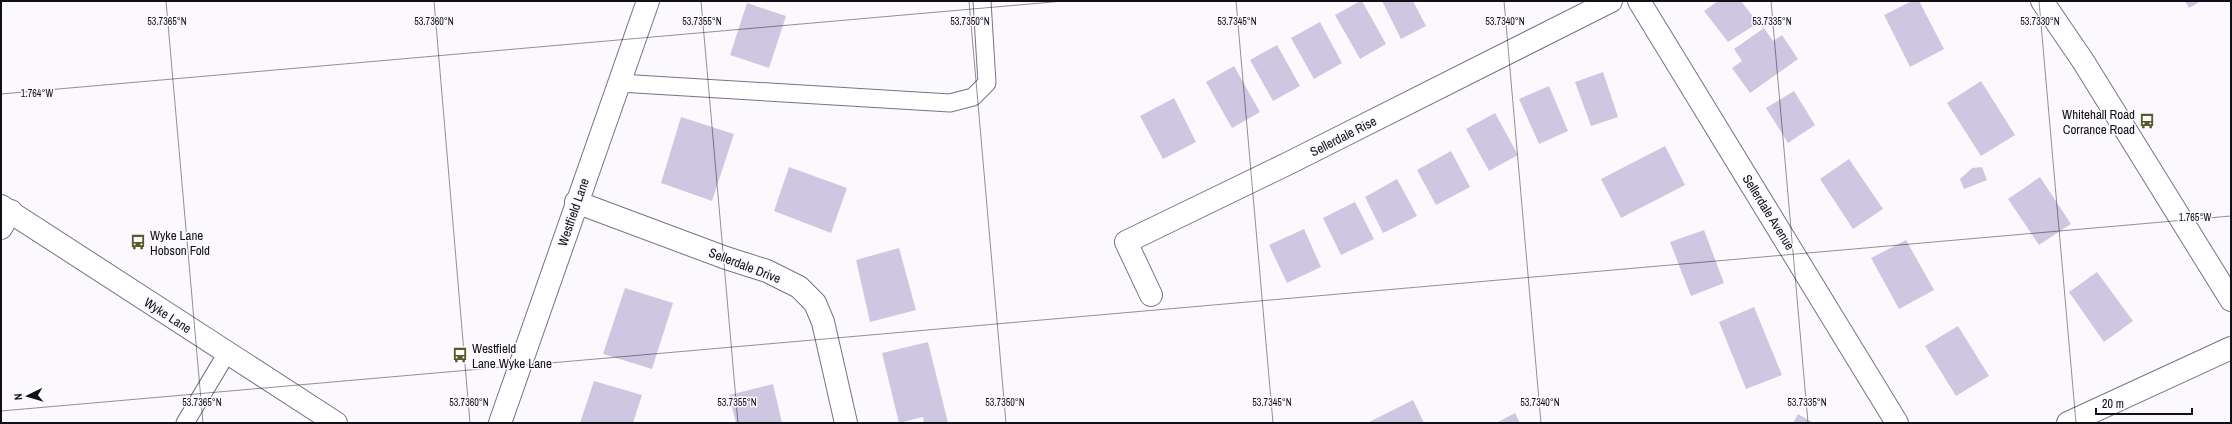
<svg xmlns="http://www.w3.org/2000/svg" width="2232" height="424" viewBox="0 0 2232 424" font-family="'Archivo Narrow',sans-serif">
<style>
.building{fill:#cfc7e1}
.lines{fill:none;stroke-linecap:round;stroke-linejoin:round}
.lane-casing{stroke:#787288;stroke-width:19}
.street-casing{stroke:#787288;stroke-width:24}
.secondary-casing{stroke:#787288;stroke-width:24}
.highway-casing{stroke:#787288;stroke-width:24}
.lane{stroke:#fff;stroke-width:17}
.street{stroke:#fff;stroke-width:22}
.secondary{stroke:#fff;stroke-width:22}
.highway{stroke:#fff;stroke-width:22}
.ticks{fill:none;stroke:#110f17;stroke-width:1;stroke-opacity:0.45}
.labels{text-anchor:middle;stroke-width:3;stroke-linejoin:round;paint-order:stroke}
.poi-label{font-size:13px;fill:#110f17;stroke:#fbf9fe;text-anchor:start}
.street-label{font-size:13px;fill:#110f17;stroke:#fbf9fe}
.ticks-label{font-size:10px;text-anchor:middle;fill:#110f17;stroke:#fbf9fe;stroke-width:3;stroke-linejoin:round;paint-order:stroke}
</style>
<rect width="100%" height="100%" fill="#fbf9fe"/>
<g class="building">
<polygon points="1360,1 1362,1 1386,44 1360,59 1335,15"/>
<polygon points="1382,1 1413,1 1426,26 1401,39"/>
<polygon points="1718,1 1741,1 1758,23 1728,42 1704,11"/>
<polygon points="1912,1 1919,1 1944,49 1910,67 1884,15"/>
<polygon points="2185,1 2201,1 2189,8"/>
<polygon points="747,3 786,16 769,68 730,55"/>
<polygon points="1320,22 1342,63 1314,79 1291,38"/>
<polygon points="1764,28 1773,41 1782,35 1798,59 1750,93 1732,68 1742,61 1734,49"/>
<polygon points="1277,45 1300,86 1273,101 1250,60"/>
<polygon points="1234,66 1260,112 1232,128 1206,82"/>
<polygon points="1603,72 1618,117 1591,126 1575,82"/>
<polygon points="1981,81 2015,135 1981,156 1947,103"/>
<polygon points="1549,86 1568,131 1539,144 1519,99"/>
<polygon points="1794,91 1815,125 1788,143 1766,108"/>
<polygon points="1174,98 1196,142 1163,159 1140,116"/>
<polygon points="1495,113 1518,155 1489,171 1466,129"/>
<polygon points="681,117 734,134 712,201 661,183"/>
<polygon points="1665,146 1685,185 1621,218 1601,179"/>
<polygon points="1451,151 1470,187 1436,205 1417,170"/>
<polygon points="1849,159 1883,209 1853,229 1820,179"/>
<polygon points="789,167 847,188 831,233 774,211"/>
<polygon points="1982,167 1987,180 1964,189 1960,179 1972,168"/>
<polygon points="2040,177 2071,224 2039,245 2008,199"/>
<polygon points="1397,179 1417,216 1383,233 1365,197"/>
<polygon points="1355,202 1374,239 1341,255 1323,218"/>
<polygon points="1304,229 1321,267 1287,283 1269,245"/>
<polygon points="1704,230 1724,283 1691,296 1670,242"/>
<polygon points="1906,240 1934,290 1899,309 1871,258"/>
<polygon points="899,248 916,310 870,322 856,260"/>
<polygon points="2097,272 2133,321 2104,342 2069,292"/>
<polygon points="625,288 673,303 652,369 603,354"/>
<polygon points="1754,307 1782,375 1746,389 1719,322"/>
<polygon points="1958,326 1989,376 1956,396 1925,346"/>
<polygon points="928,342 948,423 924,423 923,417 899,423 882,353"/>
<polygon points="594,381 642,395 633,423 580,423"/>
<polygon points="773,384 782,423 736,423 729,395"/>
<polygon points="1413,400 1424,423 1367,423"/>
<polygon points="1515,413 1520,423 1496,423"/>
<polygon points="1798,414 1810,421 1814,423 1793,423"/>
</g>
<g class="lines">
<defs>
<g id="lane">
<polyline points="619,83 950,103 973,97 987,83 982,1"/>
<polyline points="185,423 227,353"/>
</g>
<g id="street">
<polyline points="1639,1 1897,423"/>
<polyline points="576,202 726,258 767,271 799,287 815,303 823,322 846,423"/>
<polyline points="1,228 11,211"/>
<polyline points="1151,295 1126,242 1289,163 1611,1"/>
<polyline points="2068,423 2231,348"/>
</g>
<g id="secondary">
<polyline points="1,206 336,423"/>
<polyline points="500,423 648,1"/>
</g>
<polyline id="highway" points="2042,1 2083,61 2231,300"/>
</defs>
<use href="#lane" class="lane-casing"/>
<use href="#street" class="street-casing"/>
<use href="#secondary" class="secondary-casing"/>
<use href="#highway" class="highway-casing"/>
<use href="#lane" class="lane"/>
<use href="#street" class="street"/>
<use href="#secondary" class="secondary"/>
<use href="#highway" class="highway"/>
</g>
<path class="ticks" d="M166,1L203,423M434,1L470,423M701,1L738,423M969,1L1006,423M1236,1L1273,423M1504,1L1541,423M1771,1L1808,423M2039,1L2076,423M1,94L1064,1M1,411L2231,216"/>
<defs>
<symbol id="bus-bare" viewBox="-9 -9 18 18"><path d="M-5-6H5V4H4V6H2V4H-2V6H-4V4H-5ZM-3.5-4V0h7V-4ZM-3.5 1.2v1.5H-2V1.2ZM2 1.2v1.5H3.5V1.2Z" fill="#565b29" stroke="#fbf9fe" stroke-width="2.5" paint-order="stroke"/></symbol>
</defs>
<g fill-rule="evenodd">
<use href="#bus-bare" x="2136" y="110" width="22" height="22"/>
<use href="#bus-bare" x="127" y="231" width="22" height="22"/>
<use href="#bus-bare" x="449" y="344" width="22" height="22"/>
</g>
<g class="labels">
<g class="poi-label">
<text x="2135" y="119" text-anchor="end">Whitehall Road<tspan x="2135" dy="15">Corrance Road</tspan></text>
<text x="150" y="240">Wyke Lane<tspan x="150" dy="15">Hobson Fold</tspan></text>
<text x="472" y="353">Westfield<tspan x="472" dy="15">Lane Wyke Lane</tspan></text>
</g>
<g class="street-label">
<text transform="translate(1343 136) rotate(-27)" y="5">Sellerdale Rise</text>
<text transform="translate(573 212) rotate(-71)" y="5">Westfield Lane</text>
<text transform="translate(1769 212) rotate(58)" y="5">Sellerdale Avenue</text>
<text transform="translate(745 265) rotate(21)" y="5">Sellerdale Drive</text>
<text transform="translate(168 315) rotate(33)" y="5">Wyke Lane</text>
</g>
</g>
<g class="ticks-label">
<text x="167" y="25">53.7365°N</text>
<text x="434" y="25">53.7360°N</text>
<text x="702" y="25">53.7355°N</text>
<text x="970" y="25">53.7350°N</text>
<text x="1237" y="25">53.7345°N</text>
<text x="1505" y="25">53.7340°N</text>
<text x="1772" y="25">53.7335°N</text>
<text x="2040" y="25">53.7330°N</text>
<text x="37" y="97">1.764°W</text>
<text x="2195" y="221">1.765°W</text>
<text x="202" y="406">53.7365°N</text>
<text x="469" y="406">53.7360°N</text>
<text x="737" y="406">53.7355°N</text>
<text x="1005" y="406">53.7350°N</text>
<text x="1272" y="406">53.7345°N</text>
<text x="1540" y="406">53.7340°N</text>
<text x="1807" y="406">53.7335°N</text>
</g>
<rect width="2232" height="424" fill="none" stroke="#110f17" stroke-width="4"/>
<g transform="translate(28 396) rotate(265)" stroke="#fbf9fe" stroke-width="3" paint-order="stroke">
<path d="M0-3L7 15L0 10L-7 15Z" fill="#110f17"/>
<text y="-6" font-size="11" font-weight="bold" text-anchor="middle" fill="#110f17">N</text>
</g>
<path d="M2096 408v6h96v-6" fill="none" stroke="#110f17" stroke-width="2"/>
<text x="2102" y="408" font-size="12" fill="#110f17" stroke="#fbf9fe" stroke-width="3" paint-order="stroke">20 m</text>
</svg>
